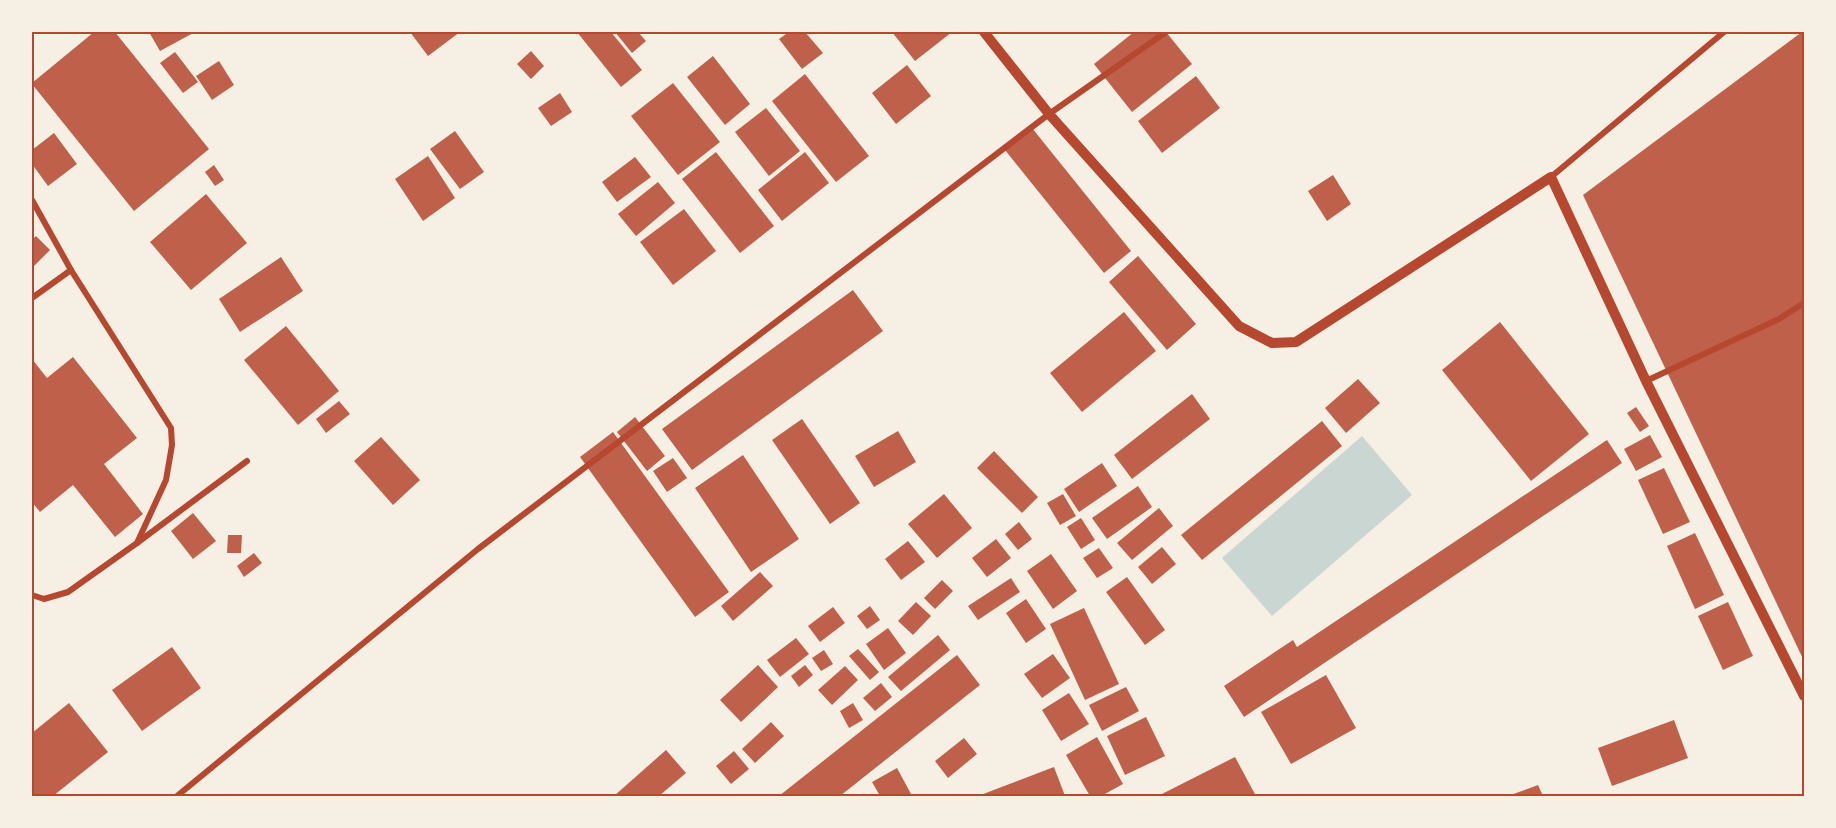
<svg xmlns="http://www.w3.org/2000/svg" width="1836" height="828" viewBox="0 0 1836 828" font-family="'Fira Sans',sans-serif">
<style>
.water{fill:#c9d6d2}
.building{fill:#bf614a}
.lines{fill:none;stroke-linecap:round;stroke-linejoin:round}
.minor{stroke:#b5482f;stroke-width:6}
.tertiary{stroke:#b5482f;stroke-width:10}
.neatline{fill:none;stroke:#b5482f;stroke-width:2}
</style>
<rect width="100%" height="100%" fill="#f6efe4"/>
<polygon class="water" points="1362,436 1412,495 1272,616 1222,558"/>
<g class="building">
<polygon points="94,32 115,32 209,149 134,211 32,84 32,83"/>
<polygon points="149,32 195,32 160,51"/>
<polygon points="410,32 460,32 428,56"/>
<polygon points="577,32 611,32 642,70 621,87"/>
<polygon points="615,32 638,32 646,41 632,53"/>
<polygon points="789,32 805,32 823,53 802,69 779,39"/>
<polygon points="892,32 952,32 915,61"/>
<polygon points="1134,32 1166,32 1192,64 1132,112 1094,64"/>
<polygon points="1802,32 1804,32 1804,661 1583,195"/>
<polygon points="531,51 544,66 531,79 517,64"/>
<polygon points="175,52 198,82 183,93 160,63"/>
<polygon points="713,56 750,104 725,125 687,77"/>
<polygon points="219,61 234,85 212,100 196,76"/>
<polygon points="907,65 931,96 896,124 872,93"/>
<polygon points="805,74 869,156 836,182 772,101"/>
<polygon points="1196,76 1220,108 1162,153 1138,121"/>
<polygon points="673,83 720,142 678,175 631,116"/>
<polygon points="560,93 572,112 551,126 538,108"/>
<polygon points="766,108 800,151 769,176 735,132"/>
<polygon points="1032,128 1131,251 1104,273 1005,150"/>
<polygon points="455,131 484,172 460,189 430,149"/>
<polygon points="54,133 77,164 48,186 32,164 32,150"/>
<polygon points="716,152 774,226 740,253 682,179"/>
<polygon points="805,152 829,183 782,221 758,190"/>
<polygon points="428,156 455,198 423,221 395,179"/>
<polygon points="635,157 651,177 617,202 602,182"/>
<polygon points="214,165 224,180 215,186 205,172"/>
<polygon points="1333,175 1351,204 1327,221 1308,191"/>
<polygon points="658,182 675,203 636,236 618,214"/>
<polygon points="206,194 247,243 191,290 150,242"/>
<polygon points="684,209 716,251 673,285 640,242"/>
<polygon points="36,236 50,250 32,268 32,240"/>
<polygon points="1138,256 1196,324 1167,350 1109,282"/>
<polygon points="281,257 303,291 240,332 219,299"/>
<polygon points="853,290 883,331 692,470 662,429"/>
<polygon points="1124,312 1156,351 1082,412 1050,373"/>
<polygon points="1500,322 1589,434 1531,481 1442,370"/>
<polygon points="286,326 339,391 298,425 244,360"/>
<polygon points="73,357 137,438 104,464 143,514 115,537 73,485 40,512 32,502 32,359 47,378"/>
<polygon points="1358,379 1380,403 1346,433 1325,408"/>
<polygon points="1192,394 1210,419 1132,479 1114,455"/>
<polygon points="339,401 350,414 326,433 316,419"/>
<polygon points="1636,407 1649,426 1640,432 1627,413"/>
<polygon points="635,417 665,456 647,471 617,432"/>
<polygon points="802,419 860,503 830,524 772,440"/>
<polygon points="1322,421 1342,446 1202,560 1181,535"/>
<polygon points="898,431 916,462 874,487 855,456"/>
<polygon points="613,432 729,592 695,617 580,457"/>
<polygon points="1650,435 1662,457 1636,471 1624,449"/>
<polygon points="381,437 420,480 393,505 354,461"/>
<polygon points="1607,440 1622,463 1244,717 1224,686 1293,640 1297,647"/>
<polygon points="994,451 1038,497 1022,513 977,468"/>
<polygon points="743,455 799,539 751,572 695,488"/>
<polygon points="673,458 687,478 667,492 653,471"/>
<polygon points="1102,463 1117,486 1079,512 1064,489"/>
<polygon points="1664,468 1690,522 1663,534 1638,480"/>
<polygon points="1138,486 1152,507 1107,539 1092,518"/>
<polygon points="944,494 972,528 937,558 908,524"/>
<polygon points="1063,494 1076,516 1060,525 1047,503"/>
<polygon points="1159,508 1173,526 1132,560 1117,543"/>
<polygon points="193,513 216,541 193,559 171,531"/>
<polygon points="1081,518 1095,540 1081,549 1067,527"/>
<polygon points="1019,522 1032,539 1018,550 1005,534"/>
<polygon points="1695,533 1724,595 1695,609 1667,546"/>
<polygon points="228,535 242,535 241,553 227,553"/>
<polygon points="996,539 1011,558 987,577 972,558"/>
<polygon points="908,541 925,562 901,580 885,559"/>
<polygon points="1162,547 1176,564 1152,584 1138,567"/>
<polygon points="1099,548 1113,568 1097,578 1083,558"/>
<polygon points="254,553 262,563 244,577 237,566"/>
<polygon points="1051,554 1077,591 1053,609 1027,571"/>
<polygon points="760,572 773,586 733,621 721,606"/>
<polygon points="1127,577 1165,630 1145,645 1106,592"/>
<polygon points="1011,578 1020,592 978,620 968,606"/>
<polygon points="942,580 953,591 935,609 924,598"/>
<polygon points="1026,599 1046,629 1026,643 1006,613"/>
<polygon points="916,602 931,616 913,635 898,621"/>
<polygon points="1728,602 1753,656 1723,670 1698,616"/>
<polygon points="870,606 880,620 867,629 857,616"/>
<polygon points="833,607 845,623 820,642 808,626"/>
<polygon points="1084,608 1119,684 1085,700 1050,624"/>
<polygon points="888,628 906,653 884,670 866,644"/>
<polygon points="938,635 950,650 901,691 888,677"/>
<polygon points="796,638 809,654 780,677 767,660"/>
<polygon points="172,647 201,688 142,731 112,690"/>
<polygon points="858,649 879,672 870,680 849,656"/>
<polygon points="824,650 833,664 821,671 812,658"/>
<polygon points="1053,654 1070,678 1042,698 1024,674"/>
<polygon points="957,655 980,685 840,796 779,796"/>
<polygon points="758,665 778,687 741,722 720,700"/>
<polygon points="805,665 813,675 799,687 791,676"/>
<polygon points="845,666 858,680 832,705 818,690"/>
<polygon points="1326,675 1356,728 1291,764 1261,712"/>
<polygon points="881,683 892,697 875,711 863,698"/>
<polygon points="1126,687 1139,711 1102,731 1089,705"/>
<polygon points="1069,693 1089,724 1061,741 1042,710"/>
<polygon points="69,703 108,752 53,796 33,796 32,795 32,733"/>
<polygon points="853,703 863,720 849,728 840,711"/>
<polygon points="1146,717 1165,756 1125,775 1107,736"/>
<polygon points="1674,720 1688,758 1612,786 1598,748"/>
<polygon points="771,722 784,736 755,763 742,749"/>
<polygon points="1097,737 1123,784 1101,796 1090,796 1066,755"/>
<polygon points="964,738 977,754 948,778 935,761"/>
<polygon points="666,750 686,773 659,796 614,796"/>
<polygon points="734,751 749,769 731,784 716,766"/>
<polygon points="1235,757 1256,796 1158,796"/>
<polygon points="1054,767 1065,796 978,796"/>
<polygon points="897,768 911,794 907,796 880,796 872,782"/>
<polygon points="1538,785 1543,796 1508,796"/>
</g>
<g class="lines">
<g class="minor">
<polyline points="1551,177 1724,32"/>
<polyline points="32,200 71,270"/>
<polyline points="32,298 71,270 171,428 172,445 166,480 137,543"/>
<polyline points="1646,381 1779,319 1804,303"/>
<polyline points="32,595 44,599 68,592 137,543 247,461"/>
<polyline points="177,796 478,549 1049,114 1166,32"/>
</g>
<polyline class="tertiary" points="984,32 1049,114 1239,326 1272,343 1296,342 1551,177 1646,381 1804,696"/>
</g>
<rect width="1836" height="828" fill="none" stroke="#f6efe4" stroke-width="66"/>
<rect x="33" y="33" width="1770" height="762" class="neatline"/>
</svg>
